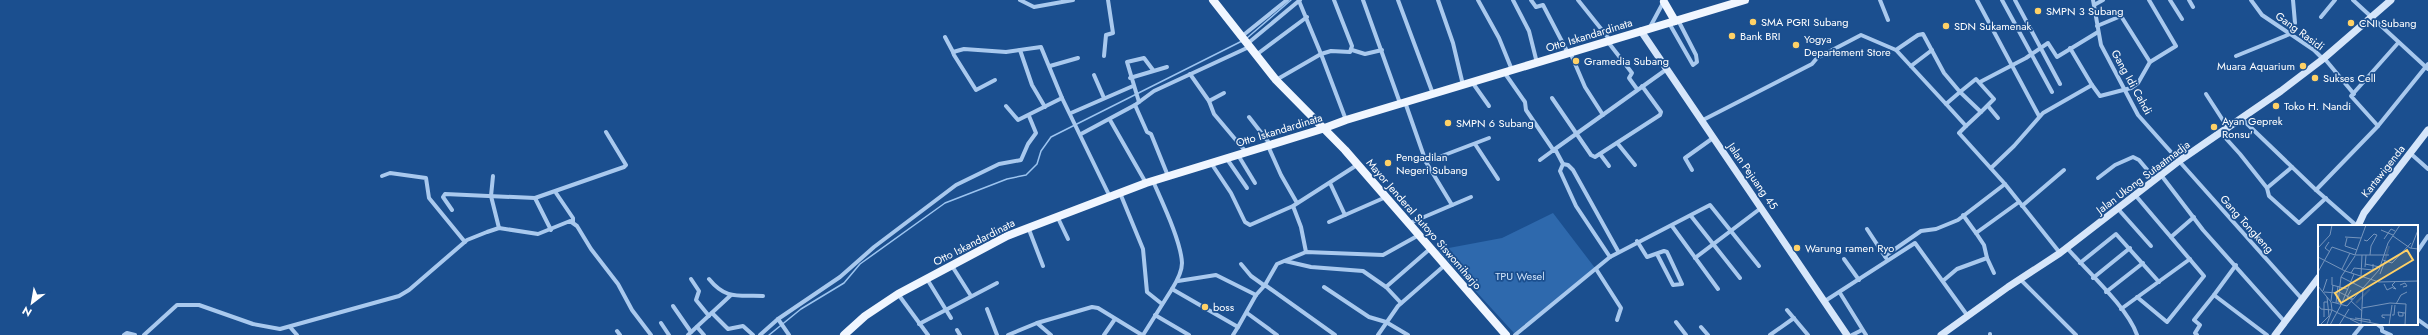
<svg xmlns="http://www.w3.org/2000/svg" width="2428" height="335" viewBox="0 0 2428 335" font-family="Jost,sans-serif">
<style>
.green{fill:#2e69ad}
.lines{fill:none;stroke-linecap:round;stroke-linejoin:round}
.stream{stroke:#9cc4f0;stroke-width:1.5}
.street{stroke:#a9c9ee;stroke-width:4}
.secondary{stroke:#d6e6fa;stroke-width:7}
.primary{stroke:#f0f6ff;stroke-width:8}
.poi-dot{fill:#ffd166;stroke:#1b4f8f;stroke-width:1.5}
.labels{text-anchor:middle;stroke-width:3.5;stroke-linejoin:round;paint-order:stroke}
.poi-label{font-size:11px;fill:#fff;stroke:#1b4f8f;text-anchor:start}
.street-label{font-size:11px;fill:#fff;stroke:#1b4f8f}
.park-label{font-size:11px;fill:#cfe3fa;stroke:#1b4f8f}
.inset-river{fill:none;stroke:#3c6290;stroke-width:2}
.inset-road{fill:none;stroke:#7695bc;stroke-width:1}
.view{fill:#ffd166;fill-opacity:0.15;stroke:#ffd166;stroke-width:2}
.inset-edge{fill:none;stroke:#fff;stroke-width:2}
</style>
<rect width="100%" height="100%" fill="#1b4f8f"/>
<polygon class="green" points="1553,213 1595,268 1514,333 1438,250 1502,238"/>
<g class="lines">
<g class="stream">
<polyline points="1247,38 1291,0"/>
<polyline points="769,335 801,309 844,283 860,264 945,203 1007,179 1026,175 1037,164 1041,151 1051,137 1242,41"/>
</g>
<g class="street">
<polyline points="1020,0 1034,7 1073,0"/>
<polyline points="1363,0 1400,103"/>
<polyline points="1398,0 1433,94"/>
<polyline points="1438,0 1453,43 1463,85"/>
<polyline points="1478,0 1499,38 1512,70"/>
<polyline points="1513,0 1529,31 1537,63"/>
<polyline points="1531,0 1536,7 1543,5 1568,53"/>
<polyline points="1578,0 1610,40"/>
<polyline points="1880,0 1888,20"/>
<polyline points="1977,0 2039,116"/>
<polyline points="2002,0 2052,92"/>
<polyline points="2015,0 2060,84"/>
<polyline points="2093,0 2101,45 2138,115 2302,299"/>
<polyline points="2170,0 2182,19"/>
<polyline points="2189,0 2193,7"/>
<polyline points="2251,0 2262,15 2314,50 2323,59"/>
<polyline points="2353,0 2428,69"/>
<polyline points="1299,1 1321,54 1331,51 1350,52 1352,46 1334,0"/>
<polyline points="2094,5 2103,0"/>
<polyline points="2321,17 2335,0"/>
<polyline points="1669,23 1693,65 1697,62 1696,55 1678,20"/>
<polyline points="2097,26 2121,16 2150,62"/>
<polyline points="1649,29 1664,1"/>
<polyline points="945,37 953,52 964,49 1006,52 1041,47 1062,98 1110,197"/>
<polyline points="1241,37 1287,0"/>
<polyline points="1608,42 1632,73 1629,78 1637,89"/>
<polyline points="1247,44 1300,0"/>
<polyline points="2070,48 2092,85"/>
<polyline points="1020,50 1032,85 1045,107"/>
<polyline points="1352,50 1365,54 1382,50"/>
<polyline points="953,52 954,55 976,90 995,80"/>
<polyline points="1570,52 1585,87 1603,115"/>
<polyline points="1256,55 1307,17"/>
<polyline points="1104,56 1106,35 1113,33 1108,0"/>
<polyline points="2236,56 2290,34 2295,23 2293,0"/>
<polyline points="2324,58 2354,94"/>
<polyline points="1050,66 1078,58"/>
<polyline points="1911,66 1932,50"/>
<polyline points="1504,72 1525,102 1526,110 1554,151"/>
<polyline points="1190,74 1209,101 1214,114 1246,152"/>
<polyline points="1094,75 1104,98"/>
<polyline points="1130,78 1167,67"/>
<polyline points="1276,80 1321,54 1346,120"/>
<polyline points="1472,82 1489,106"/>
<polyline points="1980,82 2026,58 2048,43 2057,57 2098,32"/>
<polyline points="2206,94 2228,128"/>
<polyline points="1552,98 1591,155 1595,157 1660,115 1661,112 1642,86"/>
<polyline points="1209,101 1224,93"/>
<polyline points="1139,102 1127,62 1144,58 1153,70"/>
<polyline points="1405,102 1426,162 1452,205"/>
<polyline points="1946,104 1966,126 1959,133 2005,184 2060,253"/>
<polyline points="1135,105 1147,132 1151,134 1168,176"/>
<polyline points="1006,106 1018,120 1062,98"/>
<polyline points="1988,106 1998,118"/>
<polyline points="1071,113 1133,86"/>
<polyline points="1249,117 1270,144"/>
<polyline points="2242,119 2316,190 2357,226"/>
<polyline points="1110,120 1146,183"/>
<polyline points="1701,121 1812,64 1817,58 1861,35 1896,50 1946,104 1960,92 1981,112 1994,99 1976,79 1960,92 1944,73 1923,34 1918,35 1896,50"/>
<polyline points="1966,126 1981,112"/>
<polyline points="2378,126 2351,96 2398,43"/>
<polyline points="2221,133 2240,154 2267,188 2269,196 2299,223 2326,198"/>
<polyline points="1081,134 1135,105 1154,91 1249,47"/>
<polyline points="1475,144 1498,179"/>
<polyline points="1618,144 1635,165"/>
<polyline points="1268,146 1281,175 1297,203"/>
<polyline points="2410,153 2428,169"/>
<polyline points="1600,154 1609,166"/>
<polyline points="1238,155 1255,183"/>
<polyline points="1227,159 1247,188"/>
<polyline points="1540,160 1555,149"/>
<polyline points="1426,162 1489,138"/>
<polyline points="1211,163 1231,193 1245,222 1250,225 1293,206 1357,165"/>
<polyline points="1563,164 1560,171 1576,206 1610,257"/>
<polyline points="1991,168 2014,146 2043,113 2092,85 2100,96 2131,88 2138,83 2150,62 2176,46 2149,0"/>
<polyline points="1692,170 1685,158 1713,138"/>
<polyline points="2161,175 2203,230 2285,322"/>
<polyline points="382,176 390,173 426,178 429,198 465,242"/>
<polyline points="493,176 491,196 499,228"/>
<polyline points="2098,178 2115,165 2133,157 2139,160 2155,179"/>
<path d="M1153,181C1162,202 1181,241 1182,263C1182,272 1177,281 1172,289"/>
<polyline points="1330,183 1345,215"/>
<polyline points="2267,188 2292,167"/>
<polyline points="2316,190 2378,126 2428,64"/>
<polyline points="556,193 573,218 573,222"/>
<polyline points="1120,193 1143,249 1147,292 1162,304"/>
<polyline points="2136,196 2204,276 2167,322 2137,297"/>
<polyline points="535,198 551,230"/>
<polyline points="1293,206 1301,227 1306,252"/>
<polyline points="2022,206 2064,170"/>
<polyline points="452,210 443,197 445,194 535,198 624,167 626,165 606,132"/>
<polyline points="2119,210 2151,246"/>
<polyline points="1963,215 1976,233 2019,202"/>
<polyline points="1057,216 1068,239"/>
<polyline points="1691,216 1740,278"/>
<polyline points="1329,222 1386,197"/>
<polyline points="1410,223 1471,197"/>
<polyline points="1672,226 1718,289"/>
<polyline points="1028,227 1043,266"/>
<polyline points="1867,229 1886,258"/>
<polyline points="2171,237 2194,217"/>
<polyline points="1637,241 1647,257 1664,251 1667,252 1682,284 1673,285 1657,254"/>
<path d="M2067,248C2087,271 2128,308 2137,335"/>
<polyline points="1618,251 1573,170 1568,165 1563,164 1555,149 1667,69"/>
<polyline points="2417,252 2428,236"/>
<polyline points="1885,256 1921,231 1936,229 1958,220 2005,184"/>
<polyline points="1695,258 1761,208"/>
<polyline points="1987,258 1994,273"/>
<polyline points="1844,259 1859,280"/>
<polyline points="1285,261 1311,267 1363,271 1386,287 1401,303"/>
<polyline points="2080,263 2116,234 2159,282"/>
<polyline points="1241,264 1251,276 1265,286"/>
<polyline points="952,266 971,296"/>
<polyline points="1596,269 1621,308 1617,320"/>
<polyline points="2093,278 2130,248"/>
<polyline points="691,279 699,291 696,300 709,316"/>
<path d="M709,279C726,300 738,295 763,296"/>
<polyline points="927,279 951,318"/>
<polyline points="2020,279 2076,335"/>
<polyline points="1944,280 1957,269 1987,258 1984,245 1976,233"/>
<polyline points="1178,281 1216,275 1256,295"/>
<polyline points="1265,285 1335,335"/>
<polyline points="1324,287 1369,317 1386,322 1408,335"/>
<polyline points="1386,287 1431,248"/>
<polyline points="2106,292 2143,263"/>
<polyline points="1840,293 1866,335"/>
<polyline points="898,294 928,335"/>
<polyline points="2214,295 2236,265"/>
<polyline points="1825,301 1915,243 1967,315"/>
<polyline points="673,306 691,332"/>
<polyline points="987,309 997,335"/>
<polyline points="2121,309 2190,259"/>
<polyline points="1787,310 1808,335"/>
<polyline points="712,313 728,329 743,326 753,335"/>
<polyline points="1247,313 1277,335"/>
<polyline points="1155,315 1189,335"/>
<polyline points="778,319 789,335"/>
<polyline points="2417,319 2428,327"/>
<polyline points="1676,322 1686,335"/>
<polyline points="661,323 669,335"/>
<polyline points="1037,323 1051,335"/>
<polyline points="919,324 997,283"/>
<polyline points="2377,324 2382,328 2382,331 2391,335"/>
<polyline points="290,327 297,335"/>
<polyline points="697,327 704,335"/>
<polyline points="1238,327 1256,295 1265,285 1277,264 1306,252 1383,255 1419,235"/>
<polyline points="1701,327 1708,335"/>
<polyline points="957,330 960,335"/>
<polyline points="617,331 620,335"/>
<polyline points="1990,334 1990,335"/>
<polyline points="124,335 127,333 135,335"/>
<polyline points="144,335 177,305 199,305 253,324 280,329 399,296 409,290 467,240 487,232 499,228 538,234 570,221 577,226 591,249 618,284 632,310 651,335"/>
<polyline points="688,335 731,295"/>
<polyline points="760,335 778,319 840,277 874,247 956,185 999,164 1021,160 1028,144 1036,133 1029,116"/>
<polyline points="1008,335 1037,323 1092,307 1098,308 1142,335"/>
<polyline points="1104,335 1115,319"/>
<polyline points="1143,335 1172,289 1238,327 1233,335"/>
<polyline points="1378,335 1398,306 1445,265"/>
<polyline points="1515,335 1610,257 1710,205 1759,266"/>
<polyline points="1770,335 1794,318"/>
<polyline points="1852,335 1862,330"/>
<polyline points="2197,335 2195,333 2200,325 2194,320 2214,295 2267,335"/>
<polyline points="2354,335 2363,324"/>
</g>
<g class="secondary">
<polyline points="1641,31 1847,335"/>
<polyline points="2358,226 2364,213 2428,130"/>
<polyline points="1941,335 2008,287 2060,253 2179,161 2281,91 2323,59 2391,0"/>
<polyline points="2275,335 2319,277"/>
</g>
<g class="primary">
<polyline points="1213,0 1276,80 1345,150 1506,335"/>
<polyline points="1664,2 1675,21"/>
<polyline points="844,335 865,316 898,294 1007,236 1146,183 1322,129 1346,120 1745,0"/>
</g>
</g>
<g class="poi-dot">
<circle cx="2038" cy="11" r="4"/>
<circle cx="1753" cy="22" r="4"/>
<circle cx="2351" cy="23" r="4"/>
<circle cx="1946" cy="26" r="4"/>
<circle cx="1732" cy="36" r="4"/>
<circle cx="1796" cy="45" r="4"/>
<circle cx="1576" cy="61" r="4"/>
<circle cx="2303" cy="66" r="4"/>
<circle cx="2315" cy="78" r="4"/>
<circle cx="2276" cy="106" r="4"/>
<circle cx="1448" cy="123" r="4"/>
<circle cx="2214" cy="127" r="4"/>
<circle cx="1388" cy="163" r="4"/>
<circle cx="1797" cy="248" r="4"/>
<circle cx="1205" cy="307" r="4"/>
</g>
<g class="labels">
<g class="poi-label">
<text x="2046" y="15">SMPN 3 Subang</text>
<text x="1761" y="26">SMA PGRI Subang</text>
<text x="2359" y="27">CNI Subang</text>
<text x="1954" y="30">SDN Sukamenak</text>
<text x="1740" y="40">Bank BRI</text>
<text x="1804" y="43">Yogya<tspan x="1804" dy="13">Departement Store</tspan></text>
<text x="1584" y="65">Gramedia Subang</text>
<text x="2295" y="70" text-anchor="end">Muara Aquarium</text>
<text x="2323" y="82">Sukses Cell</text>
<text x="2284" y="110">Toko H. Nandi</text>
<text x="2222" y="125">Ayan Geprek<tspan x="2222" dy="13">Ronsu'</tspan></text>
<text x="1456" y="127">SMPN 6 Subang</text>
<text x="1396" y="161">Pengadilan<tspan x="1396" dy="13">Negeri Subang</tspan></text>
<text x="1805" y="252">Warung ramen Ryo</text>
<text x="1213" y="311">boss</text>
</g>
<g class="street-label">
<text transform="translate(2300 31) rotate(36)" y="4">Gang Rasidi</text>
<text transform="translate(1589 35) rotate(-17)" y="4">Otto Iskandardinata</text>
<text transform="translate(2132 82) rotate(61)" y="4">Gang Idi Cahdi</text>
<text transform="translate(1279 130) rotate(-17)" y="4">Otto Iskandardinata</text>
<text transform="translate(2383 171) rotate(-52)" y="4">Kartawigenda</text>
<text transform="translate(1753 176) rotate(55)" y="4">Jalan Pejuang 45</text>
<text transform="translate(2143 177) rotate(-37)" y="4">Jalan Ukong Sutaatmadja</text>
<text transform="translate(1424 224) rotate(49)" y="4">Mayor Jenderal Sutoyo Siswomiharjo</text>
<text transform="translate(2247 224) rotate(48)" y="4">Gang Tongkeng</text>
<text transform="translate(974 242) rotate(-27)" y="4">Otto Iskandardinata</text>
</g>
<g class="park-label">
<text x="1520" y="280">TPU Wesel</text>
</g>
</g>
<g transform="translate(2318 225)">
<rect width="100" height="100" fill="#1b4f8f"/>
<path class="inset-river" d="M67,35L71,21M38,78L52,64"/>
<path class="inset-road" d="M63,5L75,10M75,11L92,23L100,24M27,12L43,13M29,13L27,21L39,25M66,14L73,4L77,6M46,15L49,16L56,9L59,10L53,21L52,30M11,17L7,23L12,27M14,22L37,30M0,23L12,10L14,0M93,23L100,5M37,30H71M37,30L48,0M0,32L27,46L61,57L100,56M65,35L74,38L93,18M47,39L62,42M47,42L48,30M24,44L32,28M0,47L14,22M33,48L36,43L55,45V39M62,49L67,36M43,51L44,30M14,52V60L29,64M23,52L45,63M66,59L69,65L75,62M82,60L87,58L89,61L85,62M0,61L13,77M75,63L78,64L74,60L77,57M33,65L29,72L34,75M5,66L9,54M6,67L19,68M21,67L35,74M13,76L15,60M33,76L44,86M13,77L14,85L30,93L64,100M14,77L29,81M18,78L20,61M20,78L23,52L37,31M78,79L83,70L89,67M0,80L3,84L14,85L9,99M23,80L36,49M29,81L61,45L70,18L82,0M44,83L72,78L88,79L87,100M85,88V91H81L80,87L87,88M74,90H76L77,80M6,92V77H9M37,93L52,95V98M67,93L64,92V90H72M32,94L44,100M2,100L11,91L9,72M12,100L23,80M21,100L31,84M43,100L45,63M71,100L74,80"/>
<path class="view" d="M89,25L95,35L23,78L17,68Z"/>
<rect width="100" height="100" class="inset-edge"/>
</g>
<g transform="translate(32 303) rotate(211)" stroke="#1b4f8f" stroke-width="3" paint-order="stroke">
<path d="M0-3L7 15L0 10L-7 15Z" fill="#ffffff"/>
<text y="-6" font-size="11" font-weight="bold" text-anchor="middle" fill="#ffffff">N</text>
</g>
</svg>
